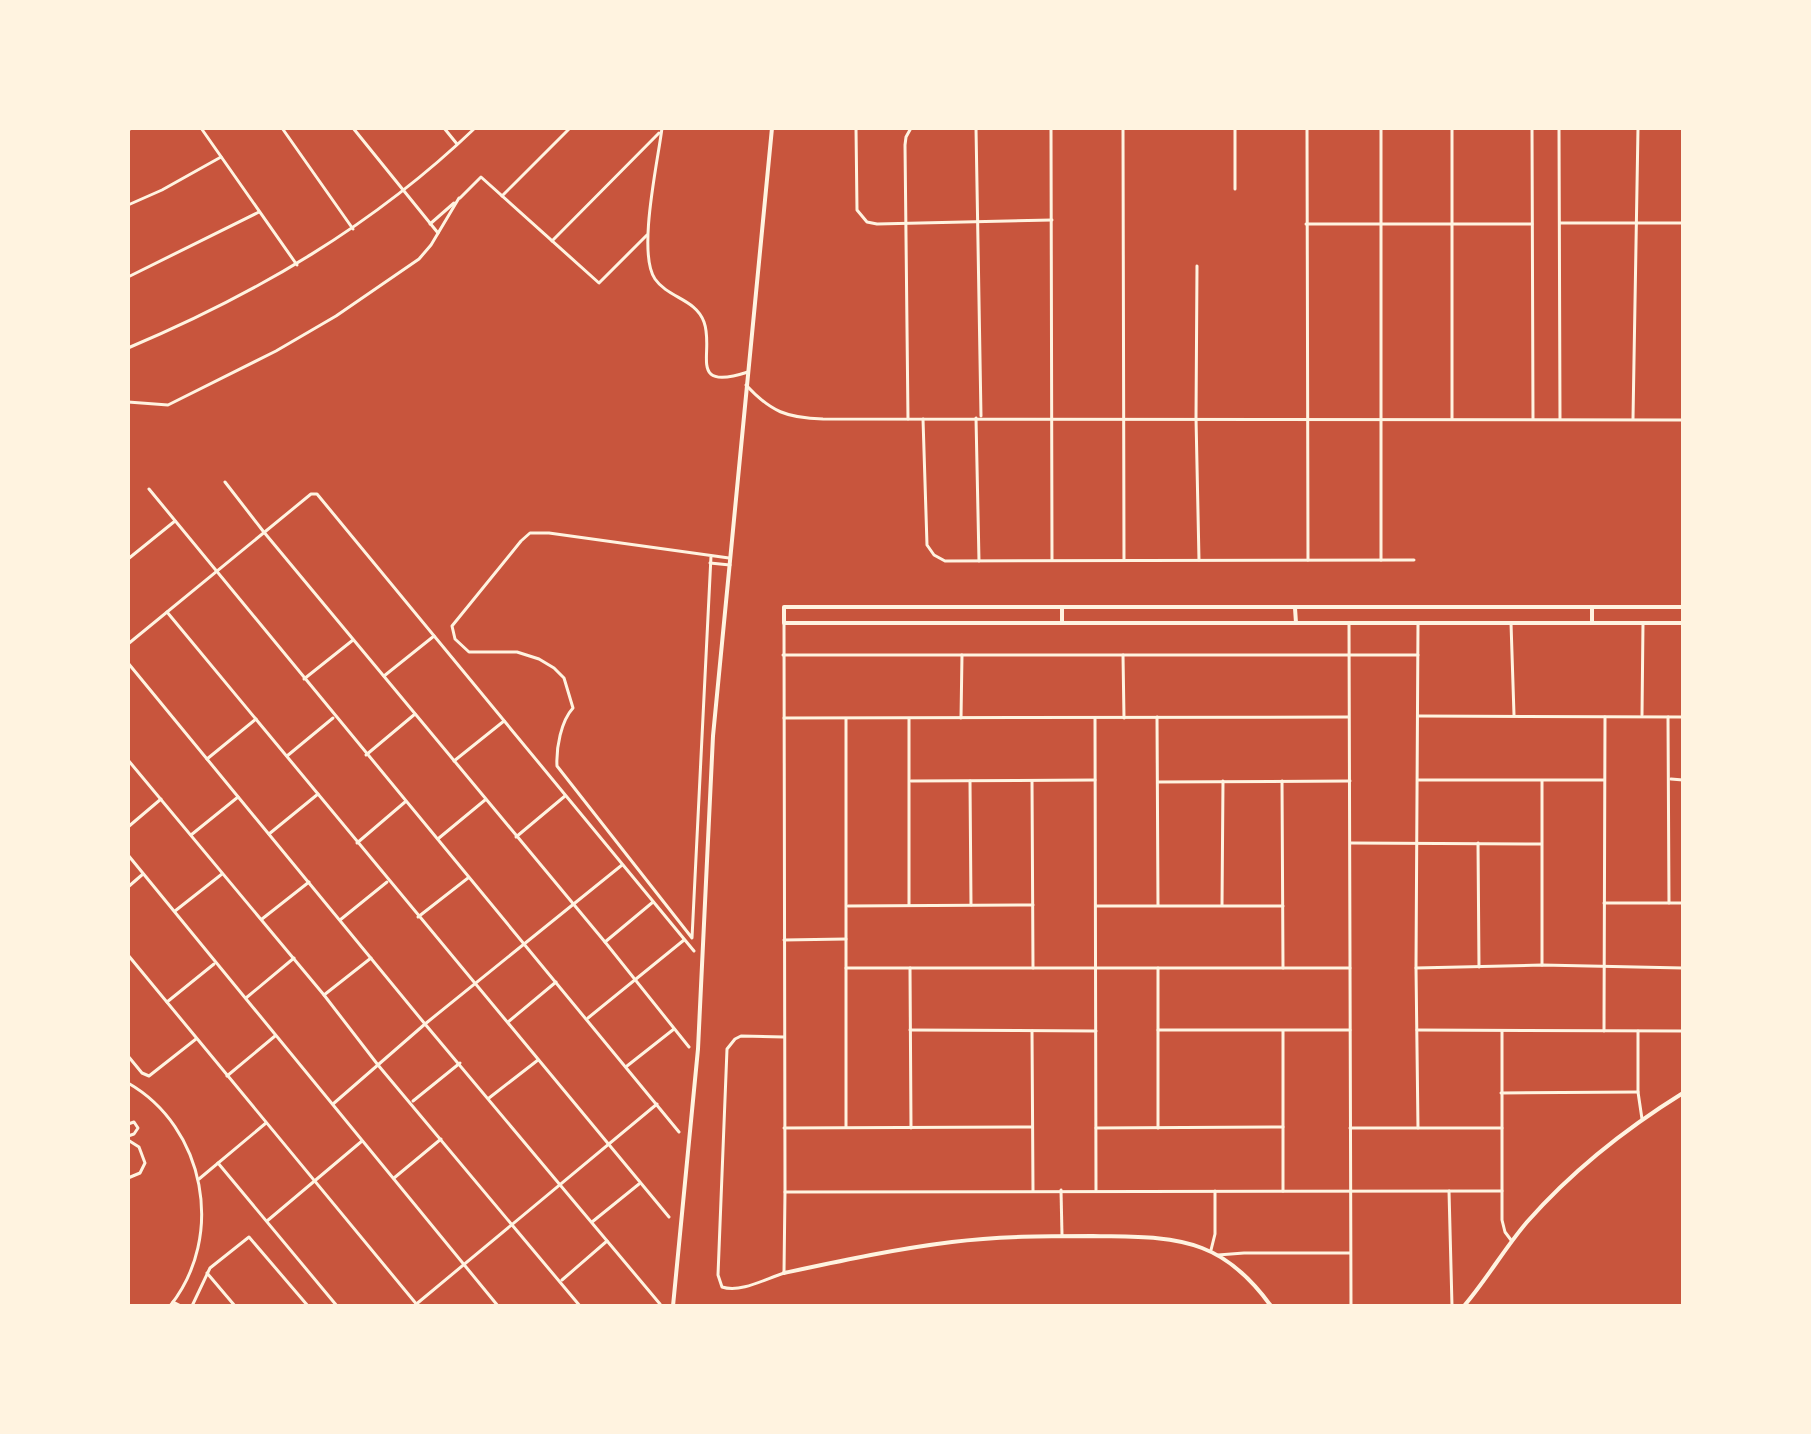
<svg xmlns="http://www.w3.org/2000/svg" width="1811" height="1434" viewBox="0 0 1811 1434" font-family="'Golos Text',sans-serif">
<style>
.lines{fill:none;stroke-linecap:round;stroke-linejoin:round}
.minor{stroke:#fff3e0;stroke-width:3}
.tertiary{stroke:#fff3e0;stroke-width:4}
</style>
<rect width="100%" height="100%" fill="#c8553d"/>
<g class="lines">
<g class="minor">
<polyline points="201,128 297,265"/>
<polyline points="282,128 353,229"/>
<polyline points="353,128 438,233"/>
<polyline points="444,128 457,144"/>
<path d="M662,128C658,161 637,253 655,279C668,298 696,299 704,322C715,352 686,392 748,372"/>
<polyline points="856,128 857,210 867,222 877,224 1052,220"/>
<polyline points="976,128 981,416"/>
<polyline points="1051,128 1052,560"/>
<polyline points="1123,128 1124,560"/>
<polyline points="1307,128 1308,560"/>
<polyline points="1381,128 1381,560"/>
<polyline points="1452,128 1452,419"/>
<polyline points="1532,128 1533,419"/>
<polyline points="1559,128 1560,419"/>
<polyline points="128,130 132,128"/>
<polyline points="1235,189 1235,128"/>
<polyline points="502,196 570,128"/>
<polyline points="460,198 481,177 599,283 647,235"/>
<polyline points="128,205 162,190 221,157"/>
<polyline points="1560,223 1683,223"/>
<polyline points="430,224 454,203"/>
<polyline points="1306,224 1532,224"/>
<polyline points="552,241 659,133"/>
<polyline points="1197,266 1196,418 1199,560"/>
<polyline points="128,277 259,212"/>
<path d="M128,348C256,294 374,225 475,128"/>
<path d="M746,385C771,412 787,418 823,419L1683,420"/>
<polyline points="128,402 168,405 276,351 336,316 419,259 431,245 459,198"/>
<polyline points="976,418 979,561"/>
<polyline points="908,419 905,145 906,137 911,128"/>
<polyline points="923,419 927,545 934,555 945,561 1414,560"/>
<polyline points="1633,419 1638,128"/>
<polyline points="225,482 263,531 605,942 689,1047"/>
<polyline points="149,489 679,1132"/>
<path d="M711,556L692,938L557,766C556,748 561,721 573,708L564,678L554,668L539,659L517,652H469L455,639L452,626L521,541L530,533H549L729,558"/>
<polyline points="128,559 175,521"/>
<polyline points="710,563 730,565"/>
<polyline points="167,612 669,1217"/>
<path d="M784,623L785,1192L784,1273C765,1279 741,1293 722,1287L718,1275L727,1049L735,1039L741,1036L784,1037"/>
<polyline points="1349,623 1351,1306"/>
<polyline points="1418,623 1416,968 1418,1128"/>
<polyline points="1511,623 1514,715"/>
<polyline points="128,644 311,494 317,494 694,951"/>
<polyline points="783,655 1418,655"/>
<polyline points="1123,655 1124,718"/>
<polyline points="128,663 425,1024 660,1304"/>
<polyline points="384,676 434,636"/>
<polyline points="304,679 353,640"/>
<polyline points="1642,715 1643,623"/>
<polyline points="1419,716 1683,717"/>
<polyline points="1157,717 1158,905"/>
<polyline points="1668,717 1669,903"/>
<polyline points="784,718 1348,717"/>
<polyline points="961,718 962,655"/>
<polyline points="1095,718 1096,1190"/>
<polyline points="846,719 846,1127"/>
<polyline points="909,719 909,905"/>
<polyline points="366,755 415,714"/>
<polyline points="287,756 333,718"/>
<polyline points="207,759 256,719"/>
<polyline points="128,760 324,995 378,1065 580,1306"/>
<polyline points="454,761 504,721"/>
<polyline points="1671,779 1683,780"/>
<polyline points="1418,780 1604,780"/>
<polyline points="911,781 1095,780"/>
<polyline points="970,781 971,905"/>
<polyline points="1032,781 1033,968"/>
<polyline points="1282,781 1283,968"/>
<polyline points="1158,782 1350,781"/>
<polyline points="128,827 161,799"/>
<polyline points="269,834 318,794"/>
<polyline points="191,835 238,797"/>
<polyline points="516,837 565,796"/>
<polyline points="439,838 485,800"/>
<polyline points="357,843 405,802"/>
<polyline points="1351,843 1541,844"/>
<polyline points="1478,843 1479,967"/>
<polyline points="128,855 498,1306"/>
<polyline points="128,887 143,874"/>
<polyline points="1604,903 1683,903"/>
<polyline points="1222,905 1223,781"/>
<polyline points="848,906 1033,905"/>
<polyline points="1096,906 1283,906"/>
<polyline points="175,911 222,874"/>
<polyline points="418,917 468,878"/>
<polyline points="262,919 309,882"/>
<polyline points="340,920 387,882"/>
<polyline points="784,940 846,939"/>
<polyline points="605,942 653,902"/>
<polyline points="128,955 418,1306"/>
<polyline points="1542,965 1542,781"/>
<polyline points="846,968 1350,968"/>
<polyline points="910,968 911,1128"/>
<polyline points="1416,968 1542,965 1683,968"/>
<polyline points="324,995 371,958"/>
<polyline points="246,998 294,958"/>
<polyline points="167,1002 214,964"/>
<polyline points="588,1018 684,940"/>
<polyline points="508,1022 556,982"/>
<polyline points="910,1030 1096,1031"/>
<polyline points="1158,1030 1350,1030"/>
<polyline points="1417,1030 1683,1031"/>
<polyline points="1032,1031 1033,1191"/>
<polyline points="1283,1031 1283,1191"/>
<polyline points="1502,1031 1502,1220 1505,1232 1511,1240"/>
<polyline points="1604,1031 1605,717"/>
<polyline points="1638,1031 1638,1092 1642,1119"/>
<polyline points="128,1056 142,1073 149,1076 196,1039"/>
<polyline points="627,1066 674,1029"/>
<polyline points="227,1076 275,1036"/>
<path d="M128,1083C205,1127 226,1236 170,1306"/>
<polyline points="1501,1093 1638,1092"/>
<polyline points="489,1098 538,1060"/>
<polyline points="413,1101 460,1063"/>
<polyline points="333,1104 425,1024 622,865"/>
<polyline points="128,1124 134,1122 138,1128 134,1134 128,1136"/>
<polyline points="784,1128 1032,1127"/>
<polyline points="1096,1128 1283,1127"/>
<polyline points="1158,1128 1158,968"/>
<polyline points="1350,1128 1502,1128"/>
<polyline points="128,1140 139,1147 145,1163 140,1173 128,1178"/>
<polyline points="218,1163 337,1306"/>
<polyline points="394,1178 441,1139"/>
<polyline points="199,1179 266,1123"/>
<polyline points="1061,1190 1062,1235"/>
<polyline points="1449,1191 1452,1306"/>
<polyline points="785,1192 1502,1191"/>
<polyline points="267,1221 362,1141"/>
<polyline points="592,1222 639,1184"/>
<polyline points="1211,1250 1215,1234 1215,1191"/>
<polyline points="1218,1255 1244,1253 1350,1253"/>
<polyline points="207,1273 235,1306"/>
<polyline points="562,1280 607,1241"/>
<polyline points="173,1302 181,1306"/>
<polyline points="192,1306 210,1268 249,1237 308,1306"/>
<polyline points="414,1306 657,1104"/>
</g>
<g class="tertiary">
<polyline points="1683,607 784,607 784,623 1683,623"/>
<polyline points="1062,608 1062,623"/>
<polyline points="1295,608 1296,623"/>
<polyline points="1592,623 1592,607"/>
<path d="M784,1273C840,1261 895,1249 952,1242C998,1236 1046,1236 1093,1236C1128,1237 1168,1235 1202,1248C1231,1259 1253,1281 1271,1306"/>
<polyline points="673,1306 698,1049 713,736 772,128"/>
<path d="M1464,1306C1487,1279 1504,1249 1527,1222C1572,1171 1625,1129 1683,1093"/>
</g>
</g>
<rect width="1811" height="1434" fill="none" stroke="#fff3e0" stroke-width="260"/>
</svg>
